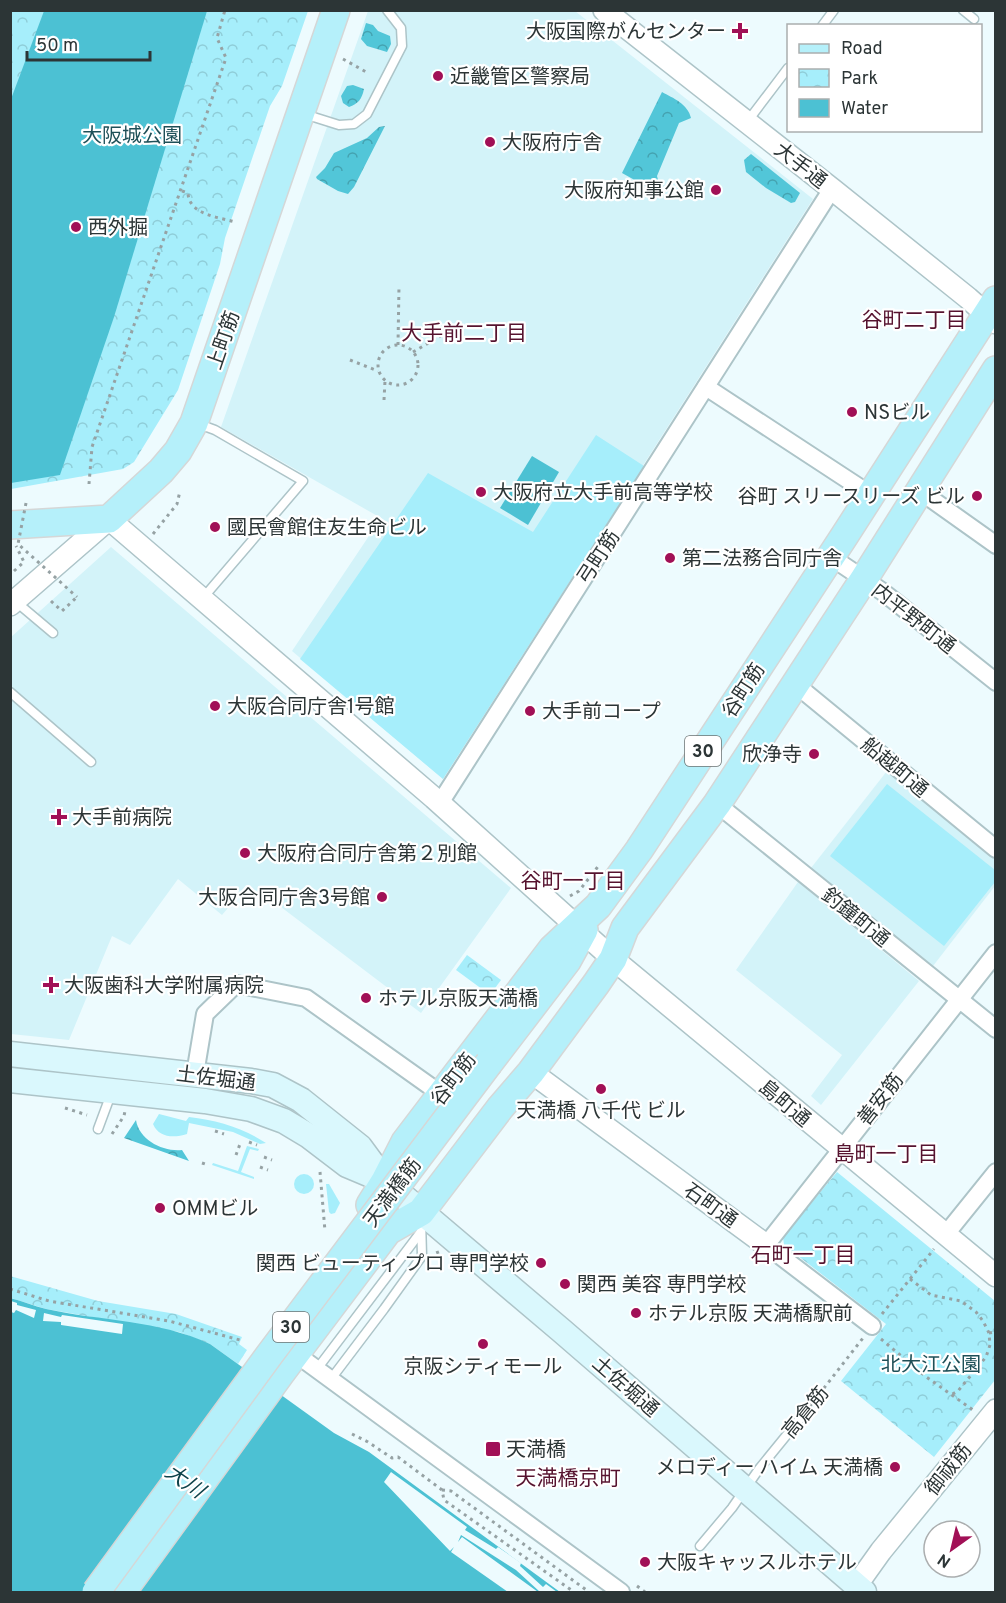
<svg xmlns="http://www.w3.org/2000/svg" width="1006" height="1603" viewBox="0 0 1006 1603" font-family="Overpass,'Noto Sans JP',sans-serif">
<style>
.built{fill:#d3f3f9}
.grass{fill:#a6eefb}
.forest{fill:url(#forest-crowns)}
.park{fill:url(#park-crowns)}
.water{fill:#4cc1d3}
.pier{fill:#edfbfe}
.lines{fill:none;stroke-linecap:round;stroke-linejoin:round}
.service-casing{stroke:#adc4c8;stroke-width:11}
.minor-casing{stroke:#adc4c8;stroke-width:20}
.tertiary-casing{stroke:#adc4c8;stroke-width:24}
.secondary-casing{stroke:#adc4c8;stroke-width:27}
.primary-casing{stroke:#d5d7d7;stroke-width:30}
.path{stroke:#96a2a4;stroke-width:3;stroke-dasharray:3 4.5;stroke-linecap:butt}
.service{stroke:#fff;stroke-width:8}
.minor{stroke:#fff;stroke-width:16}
.tertiary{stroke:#fff;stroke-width:21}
.secondary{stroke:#daf8fd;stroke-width:24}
.primary{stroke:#b5f0fa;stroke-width:27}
.primary-bridge-casing{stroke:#d5d7d7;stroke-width:30;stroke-linecap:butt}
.path-bridge{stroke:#96a2a4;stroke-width:3;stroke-dasharray:3 4.5;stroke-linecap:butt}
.primary-bridge{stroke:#b5f0fa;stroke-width:27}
.poi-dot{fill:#a11056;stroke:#fff;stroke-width:2}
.labels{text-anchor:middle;stroke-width:4.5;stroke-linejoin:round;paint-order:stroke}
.shield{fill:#fff;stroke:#6b7272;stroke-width:1.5}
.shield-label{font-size:18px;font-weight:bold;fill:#2c3536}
.poi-label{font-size:20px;fill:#2c3536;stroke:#fff;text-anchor:start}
.park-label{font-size:20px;fill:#1e5058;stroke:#fff}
.street-label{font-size:20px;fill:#2c3536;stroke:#fff}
.neighbourhood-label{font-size:21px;fill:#56132f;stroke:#fff}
.water-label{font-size:21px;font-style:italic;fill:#0e434b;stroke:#fff}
</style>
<defs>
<pattern id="forest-crowns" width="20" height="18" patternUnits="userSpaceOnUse" patternTransform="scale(1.5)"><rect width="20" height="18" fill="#52c6d8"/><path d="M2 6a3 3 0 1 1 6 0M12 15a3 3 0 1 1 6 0" fill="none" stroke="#44a2b0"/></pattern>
<pattern id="park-crowns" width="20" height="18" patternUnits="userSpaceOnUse" patternTransform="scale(1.5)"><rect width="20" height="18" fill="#a6eefb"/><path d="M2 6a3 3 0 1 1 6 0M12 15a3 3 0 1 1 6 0" fill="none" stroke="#8fcdd8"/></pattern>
</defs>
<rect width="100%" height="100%" fill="#edfbfe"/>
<g class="built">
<polygon points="368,11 575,11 813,199 443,779 292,651 381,518 221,427"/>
<polygon points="111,547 511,888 421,1013 273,901 246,887 222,915 178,879 130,945 112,936 69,1040 11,1034 10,638"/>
<polygon points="887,771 995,860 995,886 933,966 811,868"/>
<polygon points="798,882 919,981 821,1105 811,1096 842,1055 736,970"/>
</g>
<g class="grass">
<polygon points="596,435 644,466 443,779 300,659 428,473 533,532"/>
<polygon points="887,784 995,870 995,882 944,946 830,856"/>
<path d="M159,1114L186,1121L189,1117C217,1120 243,1128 266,1143L260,1144L233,1132L189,1123L187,1134C174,1138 159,1138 153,1124Z"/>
<polygon points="247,1146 259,1149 258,1151 250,1149 241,1172 254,1177 254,1179 212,1165 213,1163 238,1171"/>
<circle cx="304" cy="1184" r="10"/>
<polygon points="326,1184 329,1184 340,1203 335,1213 331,1214 329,1212"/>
</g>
<g class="forest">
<polygon points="366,23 373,25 378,31 390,36 391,44 387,52 367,46 361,39"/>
<path d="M353,85L364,89C362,99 358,104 349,107L343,103L341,96L347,86Z"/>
<path d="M662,92C673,98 688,104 691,118L679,123L657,176L658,180L649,188L622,173Z"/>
<polygon points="385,126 354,187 348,194 338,191 317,179 316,177 325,168 334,153 367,138 379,127"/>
<polygon points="751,154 800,193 795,202 791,203 766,188 746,172 744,160"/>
<path d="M136,1120C139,1140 163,1152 182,1150L189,1161L124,1138Z"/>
</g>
<g class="park">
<polygon points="10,11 308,11 282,86 270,106 225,238 220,264 178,390 134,462 123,469 11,489"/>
<polygon points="467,955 501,980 490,995 456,970"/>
<polygon points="837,1172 995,1301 995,1380 934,1457 841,1381 886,1324 784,1245 783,1237"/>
<polygon points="10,1276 98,1301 176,1314 242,1337 239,1344 247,1350 238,1364 210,1344 179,1332 46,1309 11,1298"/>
</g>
<g class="water">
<polygon points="44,11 207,11 114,317 60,475 11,483 11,99"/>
<polygon points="532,456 559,472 528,525 500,508"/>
<path d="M10,1298C22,1301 34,1306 46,1309C101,1321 159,1320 210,1344L334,1433L369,1452L560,1592H11Z"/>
</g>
<g class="pier">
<polygon points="11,1301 17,1303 17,1305 36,1310 34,1318 16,1310 14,1313 11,1312"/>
<polygon points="44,1313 61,1317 62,1315 123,1324 122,1334 61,1325 61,1322 43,1321"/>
<polygon points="391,1472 467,1527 465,1530 496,1549 498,1547 521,1563 520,1566 543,1587 546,1584 557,1592 540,1592 516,1570 461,1535 458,1542 462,1537 538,1592 508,1592 451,1552 454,1547 450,1551 384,1482"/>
</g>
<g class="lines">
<defs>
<g id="service">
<polyline points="963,10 974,19"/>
<polyline points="822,26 834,10"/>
<polyline points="304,114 339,125 354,124 367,114 402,46 401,28 387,10"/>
<polyline points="747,122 788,68"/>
<polyline points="196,423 215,430 303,481 203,598"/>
<polyline points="15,601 53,633"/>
<polyline points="10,692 91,762"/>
<polyline points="98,1129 111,1094"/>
<polyline points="317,1369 420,1233"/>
<polyline points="331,1379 384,1309 422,1256 421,1219"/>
<polyline points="700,1546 732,1508 759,1469 803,1415"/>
</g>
<g id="minor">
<polyline points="706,387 871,495"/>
<polyline points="920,491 996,545"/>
<polyline points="831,557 883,592 996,682"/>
<polyline points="795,684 996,849"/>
<polyline points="440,803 832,189"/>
<polyline points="717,804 996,1029"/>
<polyline points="195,1074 205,1014 236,984 306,998 441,1094"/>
<polyline points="946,1234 996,1172"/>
<polyline points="872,1326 766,1245 996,953"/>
<polyline points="296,1354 621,1592"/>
</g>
<g id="tertiary">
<polyline points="604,10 832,189 968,298 996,323"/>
<polyline points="10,605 109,519 434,798 613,959 996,1276"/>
<polyline points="531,1072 766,1245"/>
<polyline points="856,1586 881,1551 996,1410"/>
</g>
<g id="secondary">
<polyline points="10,1054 251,1081 273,1085 301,1100 360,1147 385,1181 562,1331 864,1592"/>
<polyline points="10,1080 205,1101 251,1109 284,1121 309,1136 347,1165 385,1181"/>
</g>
<g id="primary">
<polyline points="10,525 109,519 161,471 178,451 194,423 336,10"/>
<polyline points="489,1063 567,961 584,930"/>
<polyline points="370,1205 385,1181 405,1142 552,949 598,906 639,850 845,535 996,300"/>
<polyline points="122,1592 281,1373 388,1231 421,1212 500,1108 531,1072 596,984 613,959 625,928 717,804 864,579 996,370"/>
</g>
</defs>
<use href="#service" class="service-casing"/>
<use href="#minor" class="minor-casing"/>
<use href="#tertiary" class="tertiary-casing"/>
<use href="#secondary" class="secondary-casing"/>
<use href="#primary" class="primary-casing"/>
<g class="path">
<polyline points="343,59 368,73"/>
<path d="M182,191L188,193C189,215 219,217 235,222"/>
<circle cx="398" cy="365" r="20"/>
<polyline points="398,345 399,286"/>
<polyline points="413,352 461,324"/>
<polyline points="350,360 378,371"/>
<polyline points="384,400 385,381"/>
<polyline points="89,484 92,447 226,58 217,38 225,10"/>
<polyline points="153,534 177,504 180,491"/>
<polyline points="14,571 24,562 16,546"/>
<polyline points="51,601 62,611 77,597"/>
<polyline points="570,896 579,891 600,864"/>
<polyline points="65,1108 87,1115"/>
<polyline points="215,1131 224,1134"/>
<polyline points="112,1134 124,1116 125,1111"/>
<polyline points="249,1142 257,1145"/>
<polyline points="236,1155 240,1144"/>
<polyline points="264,1157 272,1160"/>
<polyline points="202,1163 208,1165"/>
<polyline points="260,1167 268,1170"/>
<polyline points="320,1172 325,1231"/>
<polyline points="437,1251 441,1261"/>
<polyline points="910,1279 931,1295 961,1301 976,1312 983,1321 989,1333 990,1345 986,1357 958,1391 951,1395"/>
<polyline points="10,1289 49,1301 169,1321 240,1340"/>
<polyline points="882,1314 934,1249"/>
<polyline points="989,1333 996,1332"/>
<polyline points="881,1339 925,1376 973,1410"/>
<polyline points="810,1406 863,1338"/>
<polyline points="352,1434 368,1442 392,1458 398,1457 442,1490 444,1500 574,1592"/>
<polyline points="442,1490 451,1491 589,1592"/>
<polyline points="637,1586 645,1592"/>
</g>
<use href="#service" class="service"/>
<use href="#minor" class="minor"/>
<use href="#tertiary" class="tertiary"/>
<use href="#secondary" class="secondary"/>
<use href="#primary" class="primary"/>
<defs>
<polyline id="primary-bridge" points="96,1592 270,1354 489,1063"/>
</defs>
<use href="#primary-bridge" class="primary-bridge-casing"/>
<polyline class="path-bridge" points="26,503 18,544 77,597"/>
<use href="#primary-bridge" class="primary-bridge"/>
</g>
<g class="poi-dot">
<path d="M737 22h6v6h6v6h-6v6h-6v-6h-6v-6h6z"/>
<circle cx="438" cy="76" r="6"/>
<circle cx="490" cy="142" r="6"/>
<circle cx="716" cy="190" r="6"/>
<circle cx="76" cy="227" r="6"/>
<circle cx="852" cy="412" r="6"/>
<circle cx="481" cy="492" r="6"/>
<circle cx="977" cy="496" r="6"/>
<circle cx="215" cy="527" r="6"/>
<circle cx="670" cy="558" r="6"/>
<circle cx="215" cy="706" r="6"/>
<circle cx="530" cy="711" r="6"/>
<circle cx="814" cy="754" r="6"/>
<path d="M56 808h6v6h6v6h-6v6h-6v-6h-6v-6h6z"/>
<circle cx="245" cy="853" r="6"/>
<circle cx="382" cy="897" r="6"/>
<path d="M48 976h6v6h6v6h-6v6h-6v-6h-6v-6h6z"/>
<circle cx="366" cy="998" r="6"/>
<circle cx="601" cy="1089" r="6"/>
<circle cx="160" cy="1208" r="6"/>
<circle cx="541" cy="1263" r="6"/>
<circle cx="565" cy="1284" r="6"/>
<circle cx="636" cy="1313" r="6"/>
<circle cx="483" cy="1344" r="6"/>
<rect x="485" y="1441" width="16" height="16" rx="3"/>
<circle cx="895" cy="1467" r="6"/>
<circle cx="645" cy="1562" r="6"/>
</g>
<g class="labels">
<g class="shield">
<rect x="685" y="736" width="36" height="30" rx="4.5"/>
<rect x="273" y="1312" width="36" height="30" rx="4.5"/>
</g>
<g class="shield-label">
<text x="703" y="757">30</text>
<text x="291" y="1333">30</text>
</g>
<g class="poi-label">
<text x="726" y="38" text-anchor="end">大阪国際がんセンター</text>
<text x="450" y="83">近畿管区警察局</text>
<text x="502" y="149">大阪府庁舎</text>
<text x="704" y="197" text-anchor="end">大阪府知事公館</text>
<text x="88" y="234">西外掘</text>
<text x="864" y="419">NSビル</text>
<text x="493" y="499">大阪府立大手前高等学校</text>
<text x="965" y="503" text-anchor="end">谷町 スリースリーズ ビル</text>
<text x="227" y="534">國民會館住友生命ビル</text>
<text x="682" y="565">第二法務合同庁舎</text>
<text x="227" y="713">大阪合同庁舎1号館</text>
<text x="542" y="718">大手前コープ</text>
<text x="802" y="761" text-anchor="end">欣浄寺</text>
<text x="72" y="824">大手前病院</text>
<text x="257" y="860">大阪府合同庁舎第２別館</text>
<text x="370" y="904" text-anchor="end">大阪合同庁舎3号館</text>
<text x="64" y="992">大阪歯科大学附属病院</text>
<text x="378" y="1005">ホテル京阪天満橋</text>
<text x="601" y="1117" text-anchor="middle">天満橋 八千代 ビル</text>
<text x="172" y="1215">OMMビル</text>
<text x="529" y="1270" text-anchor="end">関西 ビューティ プロ 専門学校</text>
<text x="577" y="1291">関西 美容 専門学校</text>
<text x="648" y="1320">ホテル京阪 天満橋駅前</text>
<text x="483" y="1373" text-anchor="middle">京阪シティモール</text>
<text x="506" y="1456">天満橋</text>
<text x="883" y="1474" text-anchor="end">メロディー ハイム 天満橋</text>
<text x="657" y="1569">大阪キャッスルホテル</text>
</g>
<g class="park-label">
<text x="132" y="142">大阪城公園</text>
<text x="931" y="1371">北大江公園</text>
</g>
<g class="street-label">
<text transform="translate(801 165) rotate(38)" y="7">大手通</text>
<text transform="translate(223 340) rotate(-71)" y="7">上町筋</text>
<text transform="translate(598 557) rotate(-57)" y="7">弓町筋</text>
<text transform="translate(914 618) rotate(38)" y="7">内平野町通</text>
<text transform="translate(743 690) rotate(-57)" y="7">谷町筋</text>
<text transform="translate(895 767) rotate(40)" y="7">船越町通</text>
<text transform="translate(856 917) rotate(39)" y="7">釣鐘町通</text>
<text transform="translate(216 1078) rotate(7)" y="7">土佐堀通</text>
<text transform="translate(453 1079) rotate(-53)" y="7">谷町筋</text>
<text transform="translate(880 1099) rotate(-52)" y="7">善安筋</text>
<text transform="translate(785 1103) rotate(40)" y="7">島町通</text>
<text transform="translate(392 1192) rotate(-53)" y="7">天満橋筋</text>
<text transform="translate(711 1205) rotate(36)" y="7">石町通</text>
<text transform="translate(626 1386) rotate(41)" y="7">土佐堀通</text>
<text transform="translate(805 1412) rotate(-51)" y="7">高倉筋</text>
<text transform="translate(948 1469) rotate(-51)" y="7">御祓筋</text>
</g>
<g class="neighbourhood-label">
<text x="914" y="327">谷町二丁目</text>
<text x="464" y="340">大手前二丁目</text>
<text x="573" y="888">谷町一丁目</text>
<text x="886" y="1161">島町一丁目</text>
<text x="803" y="1262">石町一丁目</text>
<text x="568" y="1485">天満橋京町</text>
</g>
<g class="water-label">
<text transform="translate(185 1481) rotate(35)" y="7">大川</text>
</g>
</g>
<rect width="1006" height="1603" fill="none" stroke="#2c3536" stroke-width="24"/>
<rect x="787" y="24" width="195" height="108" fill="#ffffff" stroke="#abaeaf" stroke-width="1.5"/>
<rect x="799" y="44" width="30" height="9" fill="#b5f0fa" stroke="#abaeaf" stroke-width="1.5"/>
<text x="841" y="54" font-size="18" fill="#2c3536">Road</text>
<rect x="799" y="69" width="30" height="18" fill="url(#park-crowns)" stroke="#abaeaf" stroke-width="1.5"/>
<text x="841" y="84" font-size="18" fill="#2c3536">Park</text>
<rect x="799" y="99" width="30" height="18" fill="#4cc1d3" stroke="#abaeaf" stroke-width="1.5"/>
<text x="841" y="114" font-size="18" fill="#2c3536">Water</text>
<g transform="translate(952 1549) rotate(214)"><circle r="28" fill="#ffffff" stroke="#abaeaf" stroke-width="1.5"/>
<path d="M0-4.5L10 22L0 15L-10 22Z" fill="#a11056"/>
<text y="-9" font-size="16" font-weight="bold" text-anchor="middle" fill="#2c3536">N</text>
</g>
<path d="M27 51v9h123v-9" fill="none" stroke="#2c3536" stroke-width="3"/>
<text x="36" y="51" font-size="18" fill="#2c3536" stroke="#ffffff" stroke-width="4.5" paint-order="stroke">50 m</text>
</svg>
